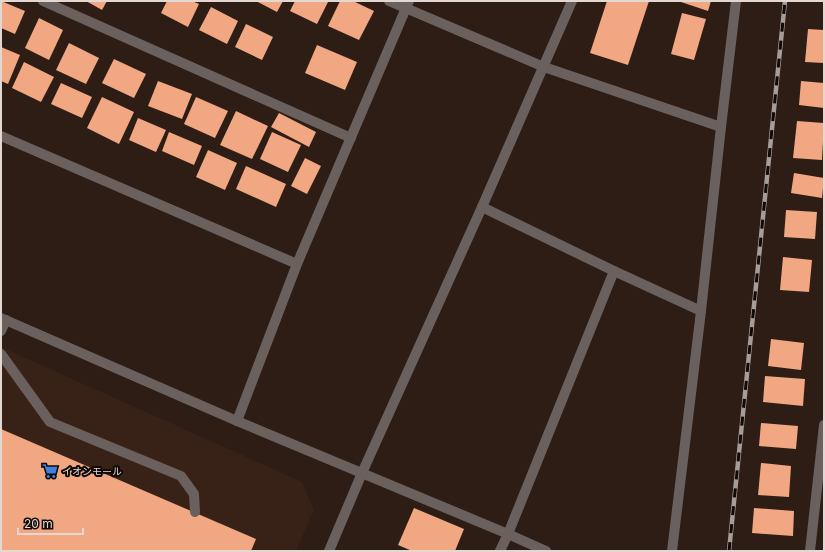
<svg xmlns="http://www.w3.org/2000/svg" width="825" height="552" viewBox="0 0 825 552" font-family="Inter,'Noto Sans JP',sans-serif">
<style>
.built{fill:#382217}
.building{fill:#f1a781}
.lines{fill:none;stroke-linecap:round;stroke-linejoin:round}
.lane{stroke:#6a605e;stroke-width:10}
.street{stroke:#6a605e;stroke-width:10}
.rail-casing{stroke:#a99c96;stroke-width:4.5}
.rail{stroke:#100906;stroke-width:3;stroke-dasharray:9;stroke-linecap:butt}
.labels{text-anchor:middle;stroke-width:4;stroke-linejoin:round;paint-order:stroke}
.poi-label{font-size:10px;fill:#e2d7d1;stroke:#100906;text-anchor:start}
</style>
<rect width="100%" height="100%" fill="#2d1d15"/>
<polygon class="built" points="1,347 302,482 314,510 296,551 1,551"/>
<g class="building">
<polygon points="1,1 25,11 15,34 1,28"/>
<polygon points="86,1 107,1 102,10"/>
<polygon points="167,1 192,1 199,4 188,27 161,13"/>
<polygon points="256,1 283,1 277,12"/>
<polygon points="295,1 327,1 328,2 317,24 290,11"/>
<polygon points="340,1 353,1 374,11 359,40 328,26"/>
<polygon points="607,1 649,1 628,65 590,53"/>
<polygon points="678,1 711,1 708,11"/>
<polygon points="211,7 238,21 227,44 199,30"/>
<polygon points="682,13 706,19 694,60 671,54"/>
<polygon points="39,18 63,30 49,60 25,48"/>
<polygon points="246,24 273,37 262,60 235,47"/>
<polygon points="808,29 824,30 824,63 805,62"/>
<polygon points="69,43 99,58 86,84 56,70"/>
<polygon points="317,45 357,62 345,90 305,73"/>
<polygon points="1,47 20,55 8,84 1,81"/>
<polygon points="114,59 146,74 134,98 102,83"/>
<polygon points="24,62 54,77 41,102 12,88"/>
<polygon points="158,81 192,94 182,119 148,106"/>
<polygon points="801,81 824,83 824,108 799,105"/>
<polygon points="61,83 92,97 82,118 51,104"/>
<polygon points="102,97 134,112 119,144 87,128"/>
<polygon points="196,97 228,111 215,138 184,124"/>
<polygon points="236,111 268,126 252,159 220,145"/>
<polygon points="279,113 316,132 309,147 271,127"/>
<polygon points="138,118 166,130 156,152 129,140"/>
<polygon points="797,121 824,123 822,160 793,158"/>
<polygon points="169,132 202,146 194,165 162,151"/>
<polygon points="272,132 301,145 288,172 260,159"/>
<polygon points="208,150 237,163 225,190 196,177"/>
<polygon points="305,158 321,166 307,194 291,186"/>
<polygon points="246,166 286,184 276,207 236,189"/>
<polygon points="794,173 824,178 822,198 791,193"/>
<polygon points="786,210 817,212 815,239 784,237"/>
<polygon points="783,257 812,260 809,292 780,290"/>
<polygon points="771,339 804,343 801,370 768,366"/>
<polygon points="765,376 805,379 803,406 763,402"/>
<polygon points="761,423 798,426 796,449 759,446"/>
<polygon points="1,429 256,539 251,551 1,551"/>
<polygon points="761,463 791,466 789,497 758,495"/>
<polygon points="414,508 464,529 455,551 412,551 398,545"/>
<polygon points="754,508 794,511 793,536 752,533"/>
</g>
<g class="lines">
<g class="lane">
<polyline points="43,1 351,138"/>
<polyline points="389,1 544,67 721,127"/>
<polyline points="1,136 297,264"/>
<polyline points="482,207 614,271 701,311"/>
<polyline points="1,331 6,320"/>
<polyline points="1,354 50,422 181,476 194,494 195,512"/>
<polyline points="237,421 297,264 409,1"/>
<polyline points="500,551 508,534 614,271"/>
<polyline points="672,551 701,311 721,127 736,1"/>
<polyline points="810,551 824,425"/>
</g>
<g class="street">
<polyline points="1,318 237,421 508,534 546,551"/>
<polyline points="329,551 362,473 482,207 572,1"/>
</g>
<defs>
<polyline id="rail" points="729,551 785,1"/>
</defs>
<use href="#rail" class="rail-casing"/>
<use href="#rail" class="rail"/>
</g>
<defs>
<symbol id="supermarket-bare" viewBox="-9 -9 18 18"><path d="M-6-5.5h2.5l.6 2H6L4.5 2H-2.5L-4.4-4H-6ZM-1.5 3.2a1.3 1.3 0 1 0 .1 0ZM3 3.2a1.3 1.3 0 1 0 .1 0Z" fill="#3f7fe0" stroke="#100906" stroke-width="2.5" paint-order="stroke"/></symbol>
</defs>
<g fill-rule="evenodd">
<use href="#supermarket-bare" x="39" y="460" width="22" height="22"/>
</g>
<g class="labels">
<g class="poi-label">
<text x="62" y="475">イオンモール</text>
</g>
</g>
<rect width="825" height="552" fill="none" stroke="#e2d7d1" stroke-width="4"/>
<path d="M18 528v6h65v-6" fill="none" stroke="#e2d7d1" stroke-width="2"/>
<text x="24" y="528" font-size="12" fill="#e2d7d1" stroke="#100906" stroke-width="3" paint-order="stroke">20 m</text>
</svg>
